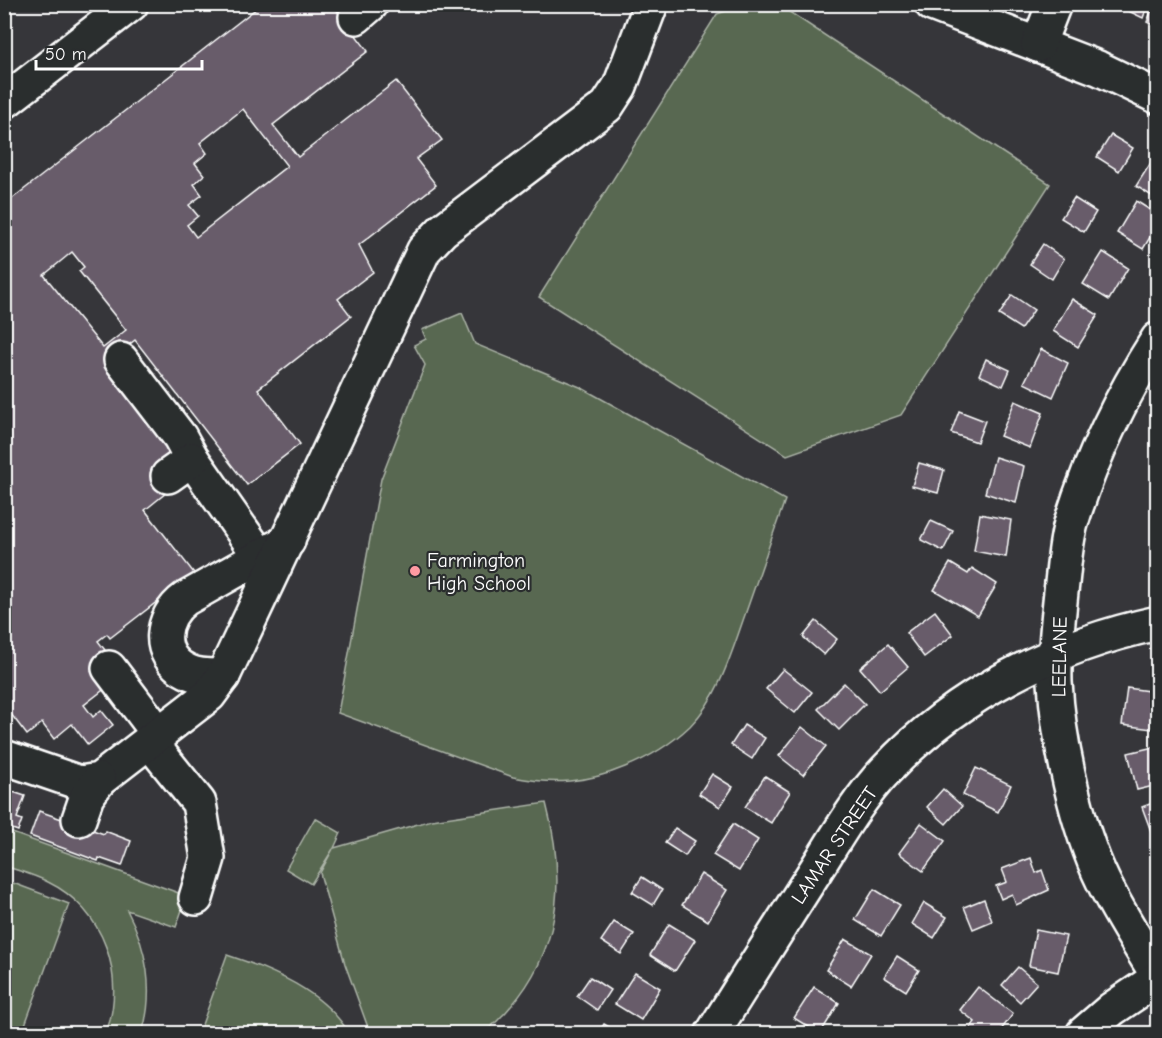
<svg xmlns="http://www.w3.org/2000/svg" width="1162" height="1038" viewBox="0 0 1162 1038" font-family="'Comic Neue',sans-serif">
<style>
.green{fill:#596851;stroke:#acb4a8;stroke-width:1.5}
.building{fill:#675c6b;stroke:#fff;stroke-width:1.5;fill-rule:evenodd}
.lines{fill:none;stroke-linecap:round;stroke-linejoin:round}
.minor-casing{stroke:#fff;stroke-width:38}
.minor{stroke:#2a2d2e;stroke-width:33}
.poi-dot{fill:#ff9aa2;stroke:#2a2d2e;stroke-width:2}
.labels{text-anchor:middle;stroke-width:4.5;stroke-linejoin:round;paint-order:stroke}
.poi-label{font-size:20px;fill:#fff;stroke:#2a2d2e;text-anchor:start}
.street-label{font-size:20px;fill:#fff;stroke:#2a2d2e}
</style>
<rect width="100%" height="100%" fill="#36363a"/>
<filter id="ink" filterUnits="userSpaceOnUse"><feTurbulence type="fractalNoise" baseFrequency=".0167" numOctaves="2"/><feDisplacementMap in="SourceGraphic" scale="12" xChannelSelector="R" yChannelSelector="G"/><feConvolveMatrix kernelMatrix="1 2 1 2 8 2 1 2 1" color-interpolation-filters="sRGB"/></filter>
<g filter="url(#ink)">
<g class="green">
<polygon points="746,4 779,5 1050,184 901,415 787,455 539,297 717,14"/>
<path d="M462,313L475,344L580,387L785,500C772,537 759,575 746,612C732,651 720,696 690,726C671,744 648,758 625,767C587,783 553,785 513,777L338,713L381,479L425,365L414,345L426,339L422,330Z"/>
<path d="M546,803C570,894 557,971 484,1033H370L345,964L320,873L333,849L311,884L286,869L315,818L341,833L334,848L432,820Z"/>
<path d="M4,830L187,896L176,927L127,910C147,948 155,992 142,1033H106C127,977 104,909 48,882C35,875 19,871 5,866Z"/>
<polygon points="5,880 69,904 22,1033 5,1033"/>
<path d="M227,955C273,970 323,991 349,1033H199Z"/>
</g>
<g class="building">
<path d="M262,4H332L368,51L273,125L298,157L396,81L442,140L416,159L436,185L359,245L373,272L338,299L351,316L258,389L300,444L247,485L135,340L111,359L181,455L172,488L145,510L194,573L110,638L107,634L98,641L111,658V684L84,705L93,717L101,710L113,725L88,745L72,724L54,739L42,723L27,735L4,705V205ZM243,109L287,166L196,237L187,225L198,216L189,205L202,195L194,184L204,175L195,163L207,153L200,143ZM72,252L84,267L79,271L126,330L103,348L44,275Z"/>
<polygon points="1114,4 1148,4 1143,18"/>
<polygon points="1154,4 1158,4 1158,27 1147,22"/>
<polygon points="1111,135 1133,148 1119,171 1097,157"/>
<polygon points="1152,161 1158,165 1158,200 1136,186"/>
<polygon points="1074,198 1096,212 1084,232 1061,218"/>
<polygon points="1136,201 1158,215 1158,224 1143,249 1117,233"/>
<polygon points="1043,244 1064,259 1052,279 1030,264"/>
<polygon points="1103,252 1128,268 1109,300 1083,284"/>
<polygon points="1012,295 1034,310 1021,329 999,315"/>
<polygon points="1072,299 1098,315 1078,347 1053,331"/>
<polygon points="1041,349 1068,363 1053,397 1024,383"/>
<polygon points="986,359 1010,370 1003,386 979,375"/>
<polygon points="1015,401 1043,413 1030,448 1000,436"/>
<polygon points="959,411 985,421 977,442 951,433"/>
<polygon points="995,457 1024,466 1016,503 985,493"/>
<polygon points="919,463 944,470 938,493 912,486"/>
<polygon points="980,514 1011,520 1006,557 974,551"/>
<polygon points="931,521 953,531 943,551 921,540"/>
<polygon points="950,563 968,574 972,568 997,584 978,616 934,590"/>
<polygon points="935,611 953,635 924,657 906,633"/>
<polygon points="816,621 837,639 824,655 803,637"/>
<polygon points="888,644 908,667 880,691 860,668"/>
<polygon points="783,669 812,692 795,713 766,689"/>
<polygon points="844,683 865,704 839,730 818,709"/>
<polygon points="1127,688 1156,692 1152,729 1122,725"/>
<polygon points="744,725 765,738 752,759 731,745"/>
<polygon points="802,727 826,746 803,775 779,756"/>
<polygon points="1158,746 1158,785 1137,790 1128,753"/>
<polygon points="976,768 1011,785 998,812 963,795"/>
<polygon points="712,774 733,787 720,807 699,794"/>
<polygon points="765,776 790,792 771,823 745,807"/>
<polygon points="4,789 25,796 17,818 22,820 18,831 4,826"/>
<polygon points="943,789 962,806 946,824 927,807"/>
<polygon points="1158,801 1158,841 1155,842 1142,807"/>
<polygon points="39,811 104,834 105,831 131,841 122,866 99,858 98,861 30,836"/>
<polygon points="921,823 945,841 923,871 899,853"/>
<polygon points="733,824 758,840 739,871 713,855"/>
<polygon points="675,828 695,841 685,856 665,843"/>
<polygon points="1031,858 1036,873 1042,870 1049,890 1016,905 1012,894 1001,899 996,886 1007,882 1002,869"/>
<polygon points="701,874 727,890 708,921 682,905"/>
<polygon points="642,877 662,890 653,905 632,892"/>
<polygon points="874,889 900,905 881,936 855,920"/>
<polygon points="984,899 992,921 973,929 964,907"/>
<polygon points="924,903 947,917 934,938 912,924"/>
<polygon points="614,922 634,934 621,954 601,941"/>
<polygon points="669,924 695,940 675,971 650,955"/>
<polygon points="1036,930 1066,936 1058,972 1029,966"/>
<polygon points="845,939 871,954 851,986 826,970"/>
<polygon points="897,956 919,970 906,991 884,977"/>
<polygon points="1018,967 1037,983 1020,1002 1002,985"/>
<polygon points="635,973 660,988 641,1020 615,1004"/>
<polygon points="590,977 610,990 597,1010 577,996"/>
<polygon points="814,987 839,1003 820,1034 794,1018"/>
<polygon points="978,987 1013,1014 998,1034 966,1034 975,1022 960,1010"/>
<polygon points="604,1024 620,1034 598,1034"/>
</g>
<g class="lines">
<defs>
<g id="minor">
<polyline points="932,4 1098,68 1158,97"/>
<polyline points="356,17 371,4"/>
<polyline points="1038,45 1054,4"/>
<polyline points="4,102 131,4"/>
<path d="M1158,339C1122,395 1092,456 1072,520C1065,542 1064,568 1061,592C1058,622 1054,652 1055,682C1058,741 1077,828 1103,881C1119,914 1139,944 1158,976"/>
<polyline points="121,360 180,437 192,459 260,556"/>
<polyline points="168,476 192,459"/>
<polyline points="109,668 158,733 158,752 199,803 208,858 196,898"/>
<path d="M223,676C211,676 198,677 187,671C155,656 160,617 185,599L288,541"/>
<polyline points="4,757 80,783 99,780 209,695 223,676 424,250 443,230 607,106 620,86 651,4"/>
<polyline points="79,819 87,796 99,780"/>
<path d="M712,1034C745,981 779,928 812,876C835,840 856,802 885,771C957,694 1055,645 1158,623"/>
<polyline points="1083,1034 1112,1009 1158,978"/>
</g>
</defs>
<use href="#minor" class="minor-casing"/>
<use href="#minor" class="minor"/>
</g>
</g>
<circle class="poi-dot" cx="415" cy="571" r="6"/>
<g class="labels">
<g class="poi-label">
<text x="427" y="567">Farmington<tspan x="427" dy="23">High School</tspan></text>
</g>
<g class="street-label">
<text transform="translate(1059 657) rotate(-89)" y="7">LEELANE</text>
<text transform="translate(834 845) rotate(-56)" y="7">LAMAR STREET</text>
</g>
</g>
<rect width="1162" height="1038" fill="none" stroke="#2a2d2e" stroke-width="24"/>
<rect x="12" y="12" width="1138" height="1014" fill="none" stroke="#fff" stroke-width="2" filter="url(#ink)"/>
<path d="M36 60v9h166v-9" fill="none" stroke="#ffffff" stroke-width="3"/>
<text x="45" y="60" font-size="18" fill="#ffffff" stroke="#2a2d2e" stroke-width="4.5" paint-order="stroke">50 m</text>
</svg>
